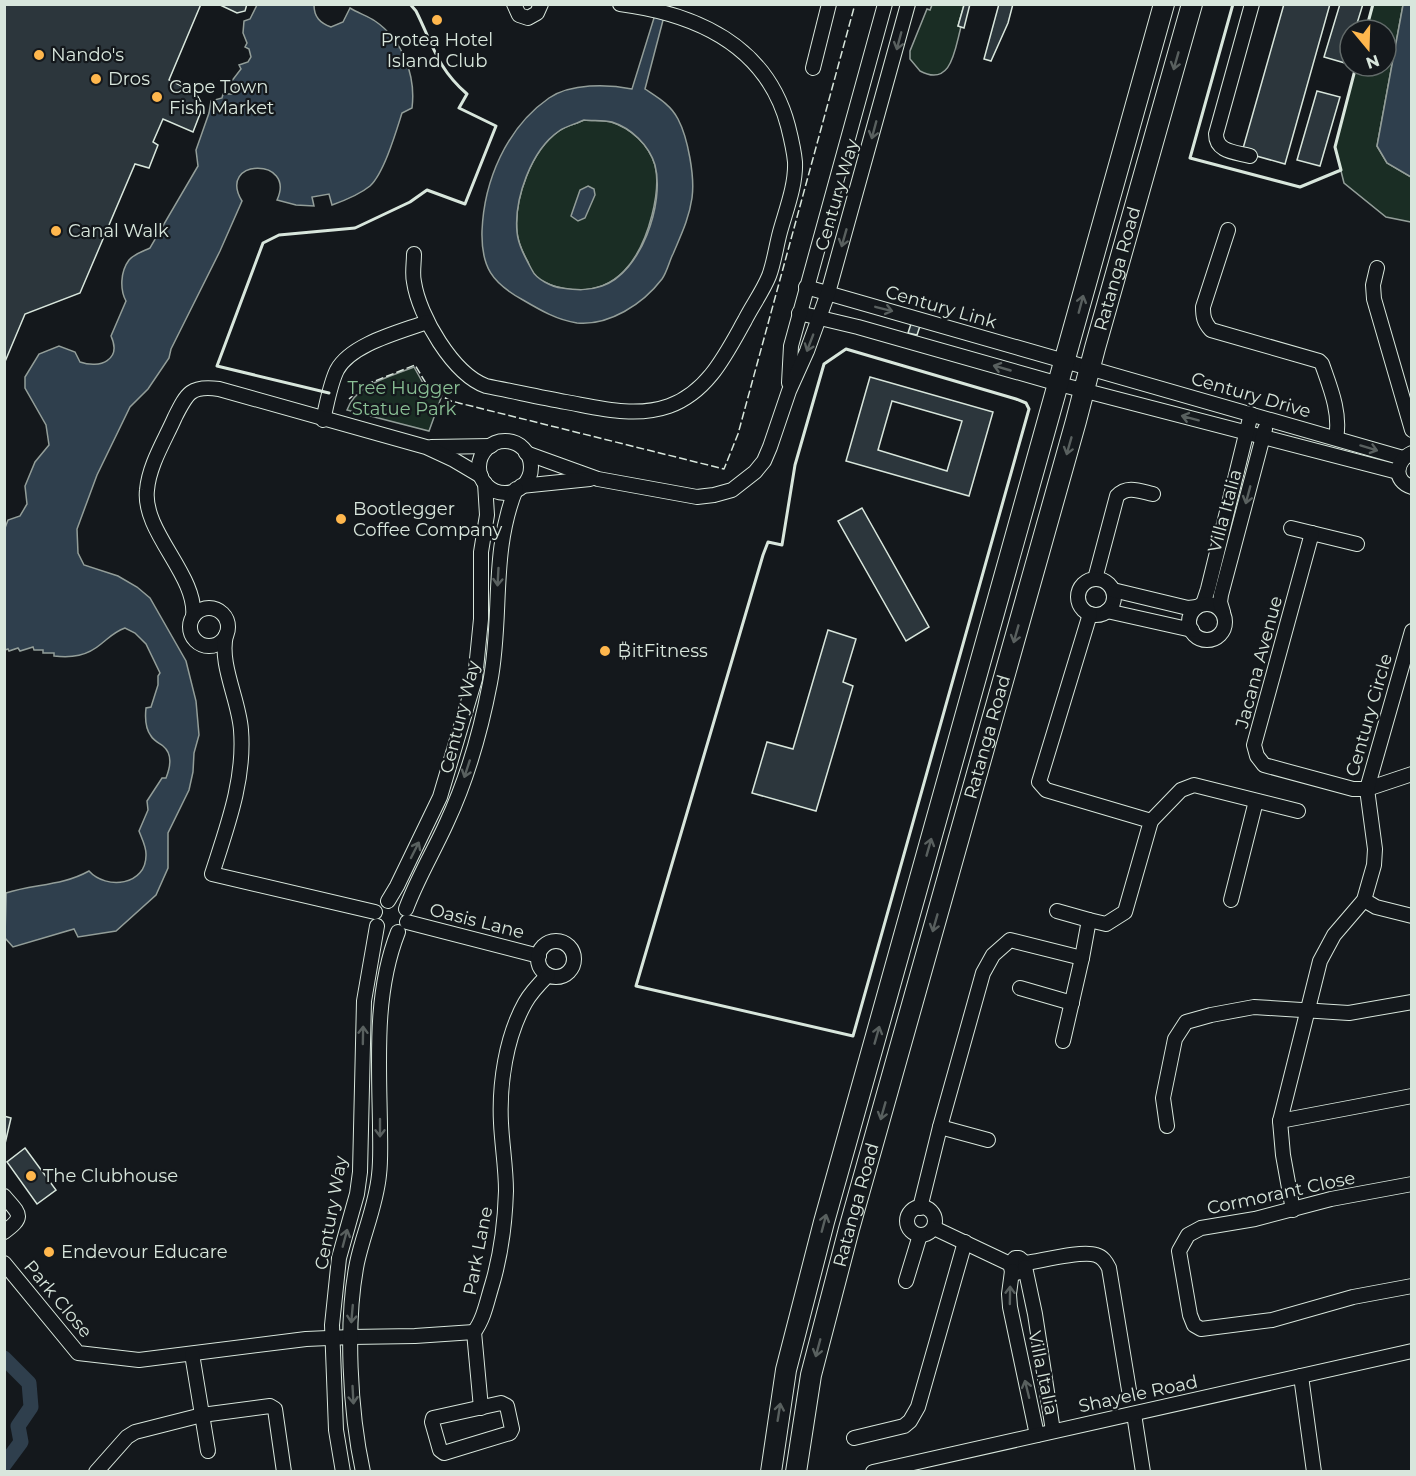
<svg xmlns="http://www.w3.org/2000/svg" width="1416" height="1476" viewBox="0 0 1416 1476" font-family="Montserrat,sans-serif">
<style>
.green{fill:#1a2d24;stroke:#939e99;stroke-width:1.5}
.water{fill:#2f3f4d;stroke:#939e99;stroke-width:1.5;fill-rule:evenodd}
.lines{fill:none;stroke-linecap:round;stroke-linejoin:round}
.canal{stroke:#2f3f4d;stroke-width:15}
.building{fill:#2c363c;stroke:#d8e6dc;stroke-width:1.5;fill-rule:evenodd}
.street-casing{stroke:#d8e6dc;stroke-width:16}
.secondary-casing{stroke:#d8e6dc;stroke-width:22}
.street{stroke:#14181c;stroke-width:14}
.secondary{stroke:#14181c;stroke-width:20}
.fence{stroke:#d8e6dc;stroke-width:1.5;stroke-dasharray:8 3;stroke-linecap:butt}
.wall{stroke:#d8e6dc;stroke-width:3}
.oneway{stroke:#59605f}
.poi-dot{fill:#ffb74d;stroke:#14181c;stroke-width:2}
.labels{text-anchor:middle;stroke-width:4.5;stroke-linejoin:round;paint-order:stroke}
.poi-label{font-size:18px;fill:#d8e6dc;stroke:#14181c;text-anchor:start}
.street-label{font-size:18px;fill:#d8e6dc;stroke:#14181c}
.park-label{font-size:18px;fill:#8ac095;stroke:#14181c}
</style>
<rect width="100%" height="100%" fill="#14181c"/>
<g class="green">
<path d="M932,5H964L958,26L961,27C955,48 952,88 920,71L910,59V51L927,9L930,10Z"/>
<polygon points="1373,5 1403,5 1377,146 1387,163 1411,177 1411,222 1386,217 1344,183 1335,147 1356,66 1386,66 1386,30 1366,30"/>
<path d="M584,120C593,121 603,120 611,122C631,128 649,145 655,165C659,181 656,199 652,215C641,258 617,297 566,289C556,287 540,283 534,274C531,271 529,266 528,262C523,253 518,242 517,232C514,199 531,151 559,131C566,126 576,124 584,120Z"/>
<path d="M414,367L428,392L441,398L429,431L347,410C356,384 390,377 414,367Z"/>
</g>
<g class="water">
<path d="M314,5C314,17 320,23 331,27L343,22L350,8C358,13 368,16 375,21C403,40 416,76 412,108L402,113C396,132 384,173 370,186C359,195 346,200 332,205L329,194L312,197L314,206L296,205L277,200C297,157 216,158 242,201L220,251L171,349L169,358L148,389L130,407L97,475L77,529L78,553L84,565L118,576L137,587L150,598L186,661L196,701L199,735L194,753L193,772L189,790L168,833V868L156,895L116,931L78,937L74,929L13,947L5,938L6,893C34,884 62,886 89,871C106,890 147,886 146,854C146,846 142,839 139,831L148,810L147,801L162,778H166C170,768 173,754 163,746C159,743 154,741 151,736C145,728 145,717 146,708L151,707L158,685V676L160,673L146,644L135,633L125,628C114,632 110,637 101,644C87,656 72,658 54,656V653H43V650H34L33,647L20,651L18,648L9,651L8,649L5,650V528L8,520L20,516L27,504L25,486L35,462L49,445L46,425L25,388V377L39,354L59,346L75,352L80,362C100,369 122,360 111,336L126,301C120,290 120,272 129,260C134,254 144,251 150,248L198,166L196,150L209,113L211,101L222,98L223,94H232L236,88L231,82L241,69L239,65L248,62L251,57L249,49L245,47L247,43L243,33L244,21L250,19L257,5Z"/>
<path d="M658,5H667L645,89C657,97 671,105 678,119C688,138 695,177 692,198C689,219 681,235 673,254C669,262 667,272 662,279C643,304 609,326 577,323C557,320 540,310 523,300C492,283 481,267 482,231C484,181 506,128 549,98C571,83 608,84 632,89ZM584,120C593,121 603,120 612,122C631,128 649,145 655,165C665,203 641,273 602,286C588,291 576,290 562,288C552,287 536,279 532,270C526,259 518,245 517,232C514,199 531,150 559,131C566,126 576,124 584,120Z"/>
<polygon points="1403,5 1412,5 1411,177 1387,163 1377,146"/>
<polygon points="588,186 594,189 595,195 585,218 578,221 571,216 580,190"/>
</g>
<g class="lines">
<polyline class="canal" points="4,1358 29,1383 31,1407 18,1426 21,1442 4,1465"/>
</g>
<g class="building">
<polygon points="4,4 201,4 169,80 196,93 203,106 193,132 163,119 153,142 158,145 149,168 135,164 80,293 25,314 4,364"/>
<polygon points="218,4 247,4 245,11 237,13"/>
<polygon points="961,4 970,4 964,28 958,26 964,5"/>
<polygon points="999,4 1013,4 1008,23 991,61 984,59"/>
<polygon points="1284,4 1330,4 1285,164 1242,152"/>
<polygon points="1340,4 1363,4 1355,30 1350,30 1350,47 1345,63 1324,57"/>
<polygon points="1317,91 1340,97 1320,166 1297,160"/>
<polygon points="911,324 920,326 917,335 908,333"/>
<path d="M870,377L993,412L969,496L846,461ZM892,401L962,421L947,471L878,450Z"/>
<polygon points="862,508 929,627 906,641 838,521"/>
<polygon points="828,630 856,639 843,682 853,686 816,811 752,793 767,742 793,749"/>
<polygon points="4,1116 11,1118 4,1148"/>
<polygon points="25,1148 56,1190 37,1204 7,1162"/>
</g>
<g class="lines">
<defs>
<g id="street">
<polyline points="514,4 519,15 528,18 537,13 541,4"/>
<polyline points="813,68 829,4"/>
<path d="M1250,156C1235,152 1216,152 1216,134L1252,4"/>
<path d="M1228,230L1203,307C1203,317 1204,322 1211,330L1319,361L1322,364C1330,387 1341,413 1336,438"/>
<path d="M414,254C414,263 412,274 414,282C419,316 453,374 486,386C512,391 539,397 566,402C599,408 635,418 669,406C708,392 726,354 745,320C752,306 763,291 769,276C774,263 776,247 780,232C786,210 796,185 795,162C794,150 791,138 788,126C767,46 697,14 620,4"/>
<polyline points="1377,268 1373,285 1374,299 1412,430"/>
<polyline points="806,287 1403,458"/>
<polyline points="799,313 858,327 1059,384 1398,472"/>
<polyline points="789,383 791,346 885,4"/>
<path d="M323,420C327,404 330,384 337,370C351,344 400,332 427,322"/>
<circle cx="505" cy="467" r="26"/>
<polyline points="431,447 491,446"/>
<polyline points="526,453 598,479 697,497 714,495 732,490 755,472 764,461 770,447 789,391 807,351 828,293 908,4"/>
<path d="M1412,453C1396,460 1392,481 1412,487"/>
<polyline points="521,486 590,479"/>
<polyline points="1291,528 1357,544"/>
<polyline points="1312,533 1254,745 1257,756 1264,765 1353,789 1367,789 1412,774"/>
<path d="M1095,579L1117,496C1127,485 1140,491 1153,494"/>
<circle cx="1096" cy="597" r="18"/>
<polyline points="1113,590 1188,608 1197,607"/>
<polyline points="1203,604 1208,589 1251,414"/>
<circle cx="1207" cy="622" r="18"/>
<circle cx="209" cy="627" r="19"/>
<polyline points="1107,611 1192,630"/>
<polyline points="1223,612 1220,602 1221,595 1265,429"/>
<path d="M193,617C198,576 142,532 147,490C149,465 165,440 175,417C187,393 191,385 219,389L426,447L454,460L481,476"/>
<path d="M226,635C219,664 239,700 241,730C245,780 227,827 212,874L375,912"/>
<polyline points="1151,821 1181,790 1194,785 1298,811"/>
<polyline points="1231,900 1256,801"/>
<polyline points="1364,900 1376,907 1412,916"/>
<polyline points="388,901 397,886 440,797 475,679 481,619 481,552 487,515 485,483"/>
<path d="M406,909C417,879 434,851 447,822C467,779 481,730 490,683C503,617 490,553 516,489"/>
<polyline points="1057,911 1089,920"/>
<polyline points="407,922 539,956"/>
<circle cx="556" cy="959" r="18"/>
<polyline points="1020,988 1072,1003"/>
<polyline points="1063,1041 1082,958"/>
<polyline points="1280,1121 1412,1096"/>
<polyline points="1167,1126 1163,1098 1175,1039 1186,1022 1211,1015 1254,1007 1349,1013 1412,1002"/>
<polyline points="940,1127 988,1140"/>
<polyline points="1412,1184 1331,1199 1255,1219 1201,1228 1188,1235 1179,1251 1190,1315 1194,1325 1201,1329 1272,1320 1353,1297 1412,1286"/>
<path d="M4,1196C19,1214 26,1216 4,1232"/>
<circle cx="921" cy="1221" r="14"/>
<polyline points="920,1208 940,1127 983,973 993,955 1010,940 1082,958 1089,920 1106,924 1125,912 1151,821 1046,790 1039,782 1090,614"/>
<polyline points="1293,1210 1283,1155 1280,1121 1320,961 1334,935 1364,900 1374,865 1375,849 1367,789 1412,631"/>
<polyline points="934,1228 1010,1264 1012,1271 1016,1273 1023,1271 1025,1263 1019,1258 1015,1258 1010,1264"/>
<polyline points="4,1263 78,1353 139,1360 306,1339 351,1337 415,1336 474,1332"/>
<path d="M1025,1263C1041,1261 1082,1250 1096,1255C1103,1257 1106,1262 1109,1268L1129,1390"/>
<polyline points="1025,1267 1035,1314 1053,1431"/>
<polyline points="1012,1271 1009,1294 1010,1307 1037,1435"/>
<polyline points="906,1281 920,1235"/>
<path d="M474,1332C484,1319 487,1301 492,1285C501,1255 505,1222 506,1191C506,1168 502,1145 501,1123C499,1084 506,1037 525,1003C531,992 539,984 548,975"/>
<polyline points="474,1332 481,1408"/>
<polyline points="192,1354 208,1451"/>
<polyline points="1301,1376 1314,1472"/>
<polygon points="501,1403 507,1406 512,1429 510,1433 444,1453 440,1450 432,1422 433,1418"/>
<polyline points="1134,1414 1143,1472"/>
<polyline points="854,1438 904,1426 910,1421 918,1407 965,1242"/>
<polyline points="96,1472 127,1437 135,1432 202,1415 270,1406 275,1409 284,1472"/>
<polyline points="343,1472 336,1430 332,1325 339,1258 357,1194 360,1172 364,1001 377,926"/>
<path d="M363,1472C350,1412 345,1323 357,1263C363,1234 376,1206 379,1175C381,1159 380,1142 380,1125C379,1061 374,993 398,932"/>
<polyline points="873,1472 1412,1351"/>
</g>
<g id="secondary">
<polyline points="771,1472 786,1370 824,1222 1164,4"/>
<path id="s1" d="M796,1472L811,1375L849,1229L1076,421L1095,348L1192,4"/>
</g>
</defs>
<use href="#street" class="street-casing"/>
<use href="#secondary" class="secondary-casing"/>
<use href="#street" class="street"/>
<use href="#secondary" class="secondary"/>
<polyline class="fence" points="349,399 365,385 415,365 430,390 451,401 724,469 738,434 855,4"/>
<g class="wall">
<polyline points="1233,4 1190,158 1300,187 1341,170 1335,147 1356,66"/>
<polyline points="1366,30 1373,4"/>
<polygon points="846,349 1016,399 1026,403 1029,409 853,1036 636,986 763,555 768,542 782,545 795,465 824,364"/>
<path d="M329,393L217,366L263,243L279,235L355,228L410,202L427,190L465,204L496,126L459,108L467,94C437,68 433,45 416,11L410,4"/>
</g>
</g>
<defs><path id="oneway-shaft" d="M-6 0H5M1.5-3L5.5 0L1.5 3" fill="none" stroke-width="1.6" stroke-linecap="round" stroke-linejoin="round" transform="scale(1.5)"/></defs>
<g class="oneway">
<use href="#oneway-shaft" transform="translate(899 41) rotate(105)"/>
<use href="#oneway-shaft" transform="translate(1176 61) rotate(106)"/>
<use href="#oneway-shaft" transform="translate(874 130) rotate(105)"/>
<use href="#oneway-shaft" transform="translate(844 238) rotate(106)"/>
<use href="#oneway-shaft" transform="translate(1081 304) rotate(-75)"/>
<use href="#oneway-shaft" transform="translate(884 309) rotate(14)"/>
<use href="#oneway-shaft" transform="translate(810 343) rotate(111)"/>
<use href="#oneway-shaft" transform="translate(1002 368) rotate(-164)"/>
<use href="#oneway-shaft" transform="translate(1190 418) rotate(-165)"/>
<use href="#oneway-shaft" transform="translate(1069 446) rotate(106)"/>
<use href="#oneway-shaft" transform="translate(1369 448) rotate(17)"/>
<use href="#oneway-shaft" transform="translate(1248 495) rotate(105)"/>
<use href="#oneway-shaft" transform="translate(498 577) rotate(93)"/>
<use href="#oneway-shaft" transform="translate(1016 634) rotate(106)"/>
<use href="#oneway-shaft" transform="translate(467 769) rotate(108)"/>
<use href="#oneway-shaft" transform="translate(929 847) rotate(-74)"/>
<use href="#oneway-shaft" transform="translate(415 850) rotate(-63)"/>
<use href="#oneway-shaft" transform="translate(935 923) rotate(106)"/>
<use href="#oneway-shaft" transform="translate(363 1035) rotate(-89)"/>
<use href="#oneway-shaft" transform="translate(877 1035) rotate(-74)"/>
<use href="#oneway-shaft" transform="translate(883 1111) rotate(106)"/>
<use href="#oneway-shaft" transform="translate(380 1128) rotate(90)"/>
<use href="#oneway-shaft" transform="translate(824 1223) rotate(-75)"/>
<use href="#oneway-shaft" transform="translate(345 1238) rotate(-75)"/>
<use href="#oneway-shaft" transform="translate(1010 1295) rotate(-89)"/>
<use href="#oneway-shaft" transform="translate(352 1314) rotate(95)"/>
<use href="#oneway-shaft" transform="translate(818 1348) rotate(105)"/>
<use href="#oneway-shaft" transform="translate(1027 1389) rotate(-104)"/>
<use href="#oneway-shaft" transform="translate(353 1395) rotate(87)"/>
<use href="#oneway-shaft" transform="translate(779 1412) rotate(-81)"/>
</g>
<g class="poi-dot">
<circle cx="437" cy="20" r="6"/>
<circle cx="39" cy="55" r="6"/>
<circle cx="96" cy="79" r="6"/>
<circle cx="157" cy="97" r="6"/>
<circle cx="56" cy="231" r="6"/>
<circle cx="341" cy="519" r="6"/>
<circle cx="605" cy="651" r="6"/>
<circle cx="31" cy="1176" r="6"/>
<circle cx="49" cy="1252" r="6"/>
</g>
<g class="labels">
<g class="poi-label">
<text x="437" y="46" text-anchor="middle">Protea Hotel<tspan x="437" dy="21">Island Club</tspan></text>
<text x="51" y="61">Nando's</text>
<text x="108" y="85">Dros</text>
<text x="169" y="93">Cape Town<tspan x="169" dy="21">Fish Market</tspan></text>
<text x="68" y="237">Canal Walk</text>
<text x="353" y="515">Bootlegger<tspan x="353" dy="21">Coffee Company</tspan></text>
<text x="617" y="657">₿itFitness</text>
<text x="43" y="1182">The Clubhouse</text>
<text x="61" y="1258">Endevour Educare</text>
</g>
<g class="street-label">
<text transform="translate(837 195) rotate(-74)" y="6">Century Way</text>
<text dy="6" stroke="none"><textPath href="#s1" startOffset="1246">Ratanga Road</textPath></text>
<text transform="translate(941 307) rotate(16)" y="6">Century Link</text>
<text transform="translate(1251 395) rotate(16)" y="6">Century Drive</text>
<text transform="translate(1225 511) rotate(-75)" y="6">Villa Italia</text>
<text transform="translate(1259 662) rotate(-75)" y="6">Jacana Avenue</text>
<text transform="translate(1369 715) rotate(-74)" y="6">Century Circle</text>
<text transform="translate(460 717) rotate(-76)" y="6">Century Way</text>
<text dy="6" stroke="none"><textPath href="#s1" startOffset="760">Ratanga Road</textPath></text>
<text transform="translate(477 921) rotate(14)" y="6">Oasis Lane</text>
<text transform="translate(1281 1193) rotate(-12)" y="6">Cormorant Close</text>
<text dy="6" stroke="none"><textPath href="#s1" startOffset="274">Ratanga Road</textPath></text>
<text transform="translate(331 1213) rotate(-80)" y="6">Century Way</text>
<text transform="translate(478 1251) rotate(-79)" y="6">Park Lane</text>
<text transform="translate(58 1299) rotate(50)" y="6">Park Close</text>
<text transform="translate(1043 1373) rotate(78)" y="6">Villa Italia</text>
<text transform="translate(1138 1394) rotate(-12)" y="6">Shayele Road</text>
</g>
<g class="park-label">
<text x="404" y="394">Tree Hugger<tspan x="404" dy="21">Statue Park</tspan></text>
</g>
</g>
<rect width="1416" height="1476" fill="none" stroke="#d8e6dc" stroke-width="12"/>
<g transform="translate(1368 48) rotate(161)"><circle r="28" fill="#14181c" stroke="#626a69" stroke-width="1.5"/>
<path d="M0-4.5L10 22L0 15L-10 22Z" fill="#ffb74d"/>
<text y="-9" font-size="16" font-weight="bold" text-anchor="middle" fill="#d8e6dc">N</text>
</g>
</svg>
